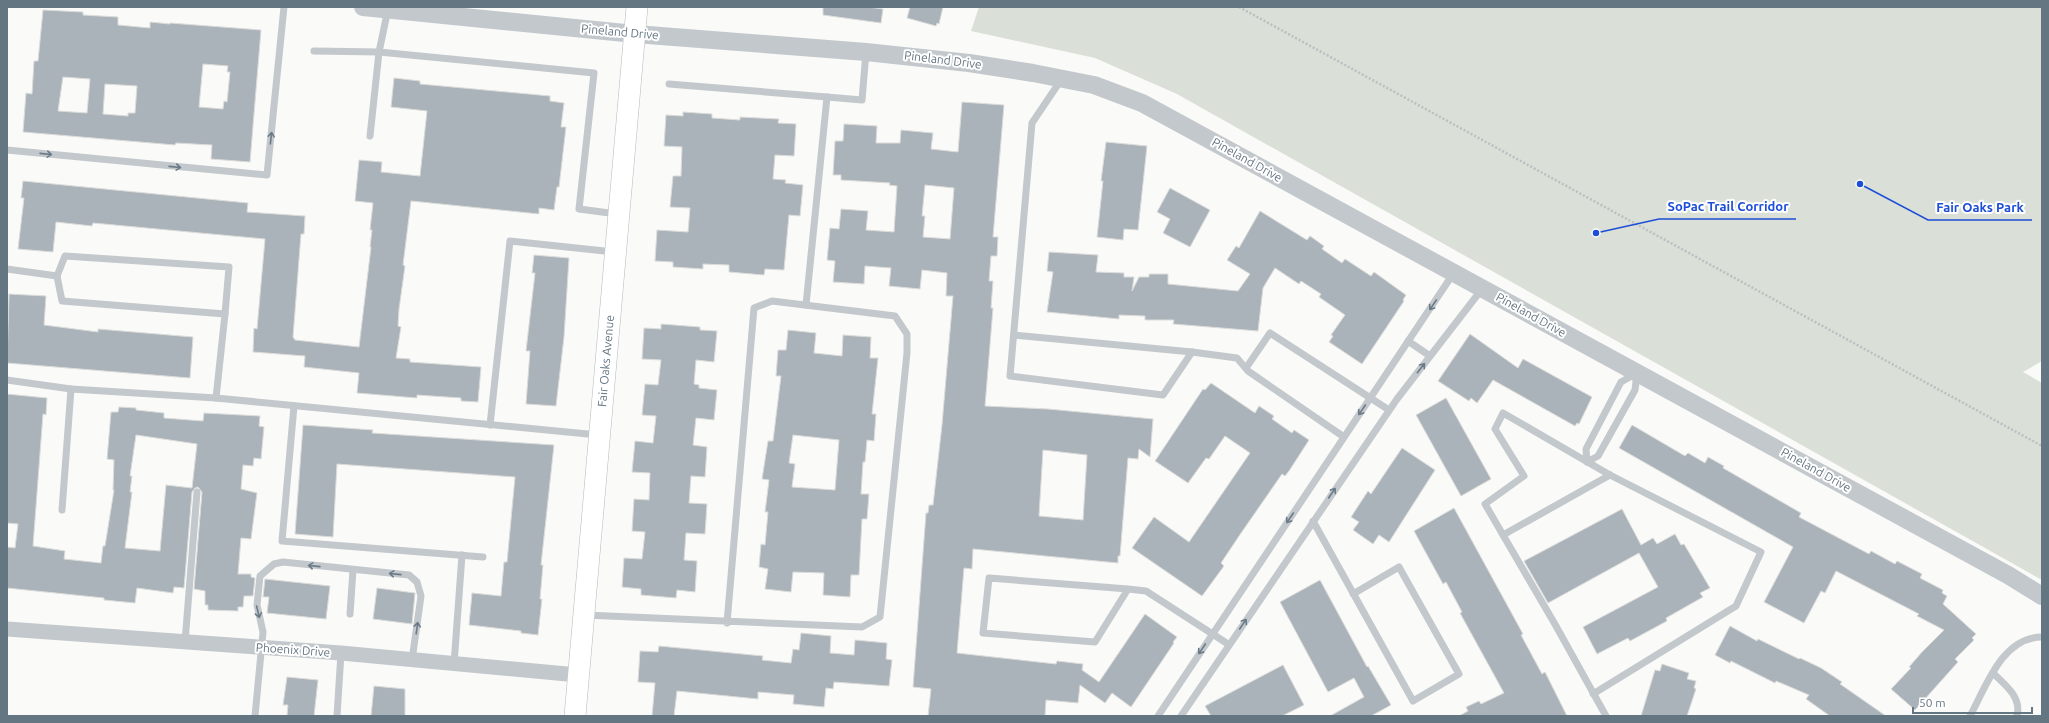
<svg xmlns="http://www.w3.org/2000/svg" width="2049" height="723" viewBox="0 0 2049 723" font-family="Ubuntu,sans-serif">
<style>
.green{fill:#dadfd7}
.building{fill:#aab3b9;stroke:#dcdcda;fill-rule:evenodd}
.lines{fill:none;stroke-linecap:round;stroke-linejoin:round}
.secondary-casing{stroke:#b3babf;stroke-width:22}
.path{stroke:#bbbfc2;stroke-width:2.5;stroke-dasharray:2 2;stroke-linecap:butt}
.service{stroke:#c3c8cc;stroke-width:7}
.minor{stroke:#c3c8cc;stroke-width:15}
.tertiary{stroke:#c3c8cc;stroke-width:18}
.secondary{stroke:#fff;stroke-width:21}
.oneway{stroke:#6a7a87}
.labels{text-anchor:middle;stroke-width:4;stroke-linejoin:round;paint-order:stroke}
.street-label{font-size:12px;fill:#657683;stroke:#fff}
.leader{fill:none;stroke:#1d4ed8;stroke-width:1.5}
.callout-dot{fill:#1d4ed8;stroke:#fff;stroke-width:1.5}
.callout-label{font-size:13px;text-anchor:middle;font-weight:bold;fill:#1d4ed8;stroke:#fff;stroke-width:4;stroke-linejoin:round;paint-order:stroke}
</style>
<rect width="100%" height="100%" fill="#fafaf8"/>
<polygon class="green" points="979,7 2042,7 2042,361 2023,372 2042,383 2042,580 1177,94 1095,58 971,31"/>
<g class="building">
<polygon points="823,7 868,7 883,9 881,23 823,15"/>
<polygon points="910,7 943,7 939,24 937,23 936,26 907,18"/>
<path d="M43,10L83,12V15L118,17V25L150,28V22L170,24V23L261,30L250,162L211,159L212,145L176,143L175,145L23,132L26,93L32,94L34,61H38ZM203,64L228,66L227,72H230L227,102L224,101L223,109L199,107ZM63,77L90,79L87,113L58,111ZM105,84L137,86L135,113H128V116L103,114Z"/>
<polygon points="394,78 420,81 420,84 550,96 550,101 564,103 561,127 566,127 559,187 557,187 554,210 539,208 539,214 411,201 403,265 405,266 399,309 398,326 401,327 396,358 410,359 410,362 481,367 478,402 461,401 461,398 417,395 417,398 357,393 359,373 304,367 305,356 253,352 254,328 257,329 265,239 93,223 92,226 56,222 53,252 18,249 24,198 21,198 23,181 248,203 247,212 305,216 304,234 301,234 293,337 295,340 359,347 371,247 370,247 372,230 370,230 373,203 355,201 359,160 382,162 381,172 420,176 427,111 391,107"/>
<path d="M962,102L1004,105L993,237H998L997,256H991L989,281H993L991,308H993L985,406L1048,409L1153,419L1150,457L1139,449L1138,459L1128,458L1120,556H1118V563L973,549L972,569L964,568L957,653L1056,664L1057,661L1083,664L1082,670L1099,682L1145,614L1177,637L1173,642L1174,643L1131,707L1112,693L1105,703L1080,685L1078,703L1046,700L1045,716H928L931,689L913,687L926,513H928L929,505H933L942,425L953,296H946L947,273L922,270L920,289L889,286L891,268L865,266L864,284L833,282L835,261L827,260L830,228L839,229L841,209L868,211L866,230L894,232L897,186L889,185L890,183L841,180V175H833L835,141H843L844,124L877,126L876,143H900L901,130L933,133L931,149L958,152ZM925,185L954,188L950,239L923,237L925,216H922ZM1043,450L1087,455L1083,520L1039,516Z"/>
<polygon points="683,112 712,114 712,118 740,120 740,117 779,119 778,123 796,124 794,156 775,155 773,179 786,180 785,183 803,185 800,216 789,215 784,270 765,269 764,275 729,272 729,265 703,264 703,269 673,267 673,262 655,261 657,230 688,232 690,208 670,207 673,176 681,176 682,147 664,146 666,115 683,116"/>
<polygon points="1106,142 1147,146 1138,230 1124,229 1123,240 1097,237 1103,181 1101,181"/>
<polygon points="1170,188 1210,210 1190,247 1163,233 1170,219 1157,212"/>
<polygon points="1260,211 1307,240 1310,236 1324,246 1322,249 1342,263 1345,259 1371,276 1374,272 1406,295 1403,300 1404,301 1362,364 1329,342 1333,336 1331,335 1345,315 1319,297 1321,294 1301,281 1299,284 1275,268 1263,288 1258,331 1173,324 1174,320 1145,320 1145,316 1119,315 1119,319 1047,312 1053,272 1047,271 1049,252 1098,255 1096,272 1124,273 1124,277 1134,277 1132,291 1139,277 1149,277 1149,274 1168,274 1168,284 1238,291 1250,274 1227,260 1236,246 1239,248"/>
<polygon points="534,255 569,258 564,337 556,406 526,404 530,351 526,351 535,273 532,273"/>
<polygon points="9,294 46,296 44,325 98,332 98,329 193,337 190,378 7,363"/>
<polygon points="661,324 700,327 700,330 717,331 714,362 696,360 694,384 699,385 699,388 717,390 714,420 696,418 693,445 707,447 705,477 691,476 689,503 707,504 705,534 686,533 684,560 697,561 695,592 677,590 676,598 641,595 641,589 622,587 624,558 642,559 645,532 632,531 634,499 649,500 650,473 632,472 635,441 653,443 656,416 642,415 645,384 658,385 661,360 642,359 644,328 661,329"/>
<path d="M788,330L816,333L814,353L842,356L843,335L871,337L870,358H878L872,414H876L874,441L867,440L865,462H863L861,494H869L867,519H862L859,575H851L850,597L823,595L824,573L793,572L791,592L765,589L768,569L759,567L761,544L765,545L768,512H765L769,480L762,479L768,441H773L781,376H776L778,350H786ZM793,435L839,440L835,490L792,487L795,464L789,463Z"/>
<polygon points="1470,334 1518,368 1523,359 1592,397 1579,424 1577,423 1575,426 1493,380 1477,403 1471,398 1469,401 1438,381"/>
<polygon points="1211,383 1255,413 1259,406 1274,416 1272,419 1292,433 1294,430 1309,440 1289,471 1285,476 1282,474 1239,536 1221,563 1224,566 1202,596 1132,548 1154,517 1189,542 1250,453 1225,436 1209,459 1206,458 1188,483 1155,461 1203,389 1205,390"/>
<path d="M7,394L47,398L46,415L43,414L33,546L65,551L64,559L101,563L103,546H105L114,490H113L114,460L107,459L111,412H118L119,407L136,408V410L164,413V418L203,421L204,413L260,416L259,426L264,427L261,459L254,458L253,466L243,465L241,489L257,493L251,539L241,538L238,574H251V577L255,578L253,596H244L243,607H238V611L208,610V605H205V591L194,589L202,492L198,487L195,488L192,492L184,588L174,587L173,593L137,588L135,603L104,600V598L7,588V547L15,548L18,524L7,523ZM136,435L197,444L192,488L166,485L160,551L125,548L132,492H130L132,476H130Z"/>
<polygon points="1446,398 1491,479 1461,496 1416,415"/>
<polygon points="303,425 373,430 372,433 554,445 541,565 543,565 540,599 542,599 538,635 521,633 521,631 469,625 472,593 501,596 504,562 507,562 515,477 337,464 333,537 295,534"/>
<polygon points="1632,425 1685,456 1688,453 1705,463 1708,457 1724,466 1723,468 1801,513 1799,517 1869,554 1871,551 1895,564 1897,561 1922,574 1920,578 1943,590 1942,593 1947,596 1943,604 1976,634 1972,638 1974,640 1955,659 1958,662 1915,710 1891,689 1911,668 1909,667 1922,652 1944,630 1917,616 1919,614 1836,571 1825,593 1821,591 1804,623 1764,602 1793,547 1619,448"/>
<polygon points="1402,448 1435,470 1389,542 1379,535 1373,544 1353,530 1359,522 1351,517 1368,491 1371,494"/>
<polygon points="1454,508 1523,634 1521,635 1542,674 1545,672 1567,716 1459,716 1468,711 1466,707 1479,701 1481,704 1504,693 1460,613 1462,612 1446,582 1443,584 1414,531"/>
<polygon points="1622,509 1641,545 1653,538 1657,544 1675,534 1681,545 1684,544 1710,588 1700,593 1703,597 1666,618 1667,621 1630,641 1628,638 1597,654 1583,627 1658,587 1639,553 1548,603 1524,561"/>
<polygon points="265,579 330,586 326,619 267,613 269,597 263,597"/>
<polygon points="1320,580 1367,667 1368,666 1391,705 1371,716 1330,716 1364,697 1354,678 1328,692 1280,602"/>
<polygon points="377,588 415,593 412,624 373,619"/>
<polygon points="1730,626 1757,641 1758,639 1799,659 1800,658 1821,668 1842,682 1840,684 1886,716 1830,716 1806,699 1809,695 1776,681 1775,683 1731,661 1730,663 1715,655"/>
<polygon points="801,633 831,636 830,653 854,655 855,640 887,643 886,659 892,660 889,686 834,682 833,689 826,688 824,707 793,704 794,695 758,692 758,699 677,691 674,716 652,716 655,683 638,682 640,651 658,652 659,646 763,656 762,660 791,663 793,649 799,650"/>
<polygon points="1662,664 1689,673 1687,679 1696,681 1694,688 1696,689 1687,716 1641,716 1655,670 1660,671"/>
<polygon points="1283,665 1304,705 1282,716 1211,716 1205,706"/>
<polygon points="287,677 318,680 314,716 287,716 288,705 283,705"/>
<polygon points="374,686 405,689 405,716 371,716"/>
</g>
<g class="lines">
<defs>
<polyline id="secondary" points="575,716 637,7"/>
</defs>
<use href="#secondary" class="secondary-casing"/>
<g class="path">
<polyline points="1239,7 2042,446"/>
<polyline points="7,8 7,7"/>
</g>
<g class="service">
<polyline points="388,9 379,52 594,73 579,209 617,214"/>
<polyline points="314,51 379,52 370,136"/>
<polyline points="1061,80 1032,123 1010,376 1163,395 1192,352 1237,358 1248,371 1344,437"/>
<polyline points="669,84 827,97 806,305"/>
<polyline points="827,97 862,100 866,52"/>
<polyline points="7,150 267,175 284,7"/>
<polygon points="65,256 229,267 225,314 62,301 57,276"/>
<polyline points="7,269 57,276"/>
<polyline points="1014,335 1192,352"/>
<polyline points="1408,341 1430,356"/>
<polyline points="1246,368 1270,333 1389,410"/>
<polygon points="1637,373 1635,390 1598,456 1587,462 1586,449 1621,382"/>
<polyline points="7,380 71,389"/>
<polyline points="216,398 598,435"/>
<polyline points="294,406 282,541 483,557"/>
<polyline points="490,425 510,241 614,252"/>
<polyline points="62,510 71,389 216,398 225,314"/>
<polyline points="1313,521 1413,701 1459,674 1399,567 1353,594"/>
<polyline points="1503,535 1610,475"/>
<polyline points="1128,589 1095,642 983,633 989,578 1128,589 1146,591 1228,644"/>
<polyline points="350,614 353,570"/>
<polyline points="585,615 862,627 880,617 907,353 907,334 895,316 772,301 754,308 727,623"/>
<polyline points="185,642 197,492"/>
<polyline points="454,664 462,555"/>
<path d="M1993,673C2005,685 2022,697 2017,716"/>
<polyline points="1593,694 1736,606 1761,552 1610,475 1503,413 1495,429 1524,476 1485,504 1556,626 1606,716"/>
<polyline points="255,716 263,632 257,605 260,576 274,564 283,562 409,575 417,582 421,596 412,660"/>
<polyline points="337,716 341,653"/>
<polyline points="1158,716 1453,274"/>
<polyline points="1181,716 1397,399 1482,289"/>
<path d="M1970,716C1986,687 2002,637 2042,637"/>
</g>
<polyline class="minor" points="7,629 341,653 578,675"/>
<polyline class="tertiary" points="363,7 635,34 866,52 969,63 1033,73 1094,85 1142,103 2008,575 2042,596"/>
<use href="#secondary" class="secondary"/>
</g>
<defs><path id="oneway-shaft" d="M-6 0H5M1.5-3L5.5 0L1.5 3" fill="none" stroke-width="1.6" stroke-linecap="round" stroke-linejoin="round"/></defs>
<g class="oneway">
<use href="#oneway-shaft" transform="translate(271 138) rotate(-84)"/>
<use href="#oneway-shaft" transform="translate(46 154) rotate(6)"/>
<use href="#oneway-shaft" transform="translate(175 167) rotate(6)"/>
<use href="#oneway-shaft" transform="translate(1433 305) rotate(124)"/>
<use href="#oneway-shaft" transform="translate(1421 368) rotate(-52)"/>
<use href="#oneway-shaft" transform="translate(1362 410) rotate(124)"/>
<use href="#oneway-shaft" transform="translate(1332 493) rotate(-56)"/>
<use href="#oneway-shaft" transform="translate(1290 518) rotate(124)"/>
<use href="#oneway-shaft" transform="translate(314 566) rotate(-174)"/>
<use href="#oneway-shaft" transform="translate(395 574) rotate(-174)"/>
<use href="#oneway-shaft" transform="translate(258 612) rotate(77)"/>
<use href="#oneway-shaft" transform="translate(1243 624) rotate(-56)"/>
<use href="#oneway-shaft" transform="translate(417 628) rotate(-82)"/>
<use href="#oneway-shaft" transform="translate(1202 649) rotate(124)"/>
</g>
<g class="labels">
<g class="street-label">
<text transform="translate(620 32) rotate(5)" y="4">Pineland Drive</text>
<text transform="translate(943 60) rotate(7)" y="4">Pineland Drive</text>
<text transform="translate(1247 160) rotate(29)" y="4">Pineland Drive</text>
<text transform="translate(1531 315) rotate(29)" y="4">Pineland Drive</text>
<text transform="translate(606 361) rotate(-85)" y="4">Fair Oaks Avenue</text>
<text transform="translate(1816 470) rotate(29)" y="4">Pineland Drive</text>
<text transform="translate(293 650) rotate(4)" y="4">Phoenix Drive</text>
</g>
</g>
<path class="leader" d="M1596 233L1659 219H1796M1860 184L1928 220H2032"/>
<g class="callout-dot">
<circle cx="1596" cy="233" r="4"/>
<circle cx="1860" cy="184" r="4"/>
</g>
<g class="callout-label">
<text x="1728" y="211">SoPac Trail Corridor</text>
<text x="1980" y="212">Fair Oaks Park</text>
</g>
<rect width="2049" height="723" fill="none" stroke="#657683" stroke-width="16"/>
<path d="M1913 707v6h119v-6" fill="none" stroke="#657683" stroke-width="2"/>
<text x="1919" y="707" font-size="12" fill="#657683" stroke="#ffffff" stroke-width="3" paint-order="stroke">50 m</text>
</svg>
